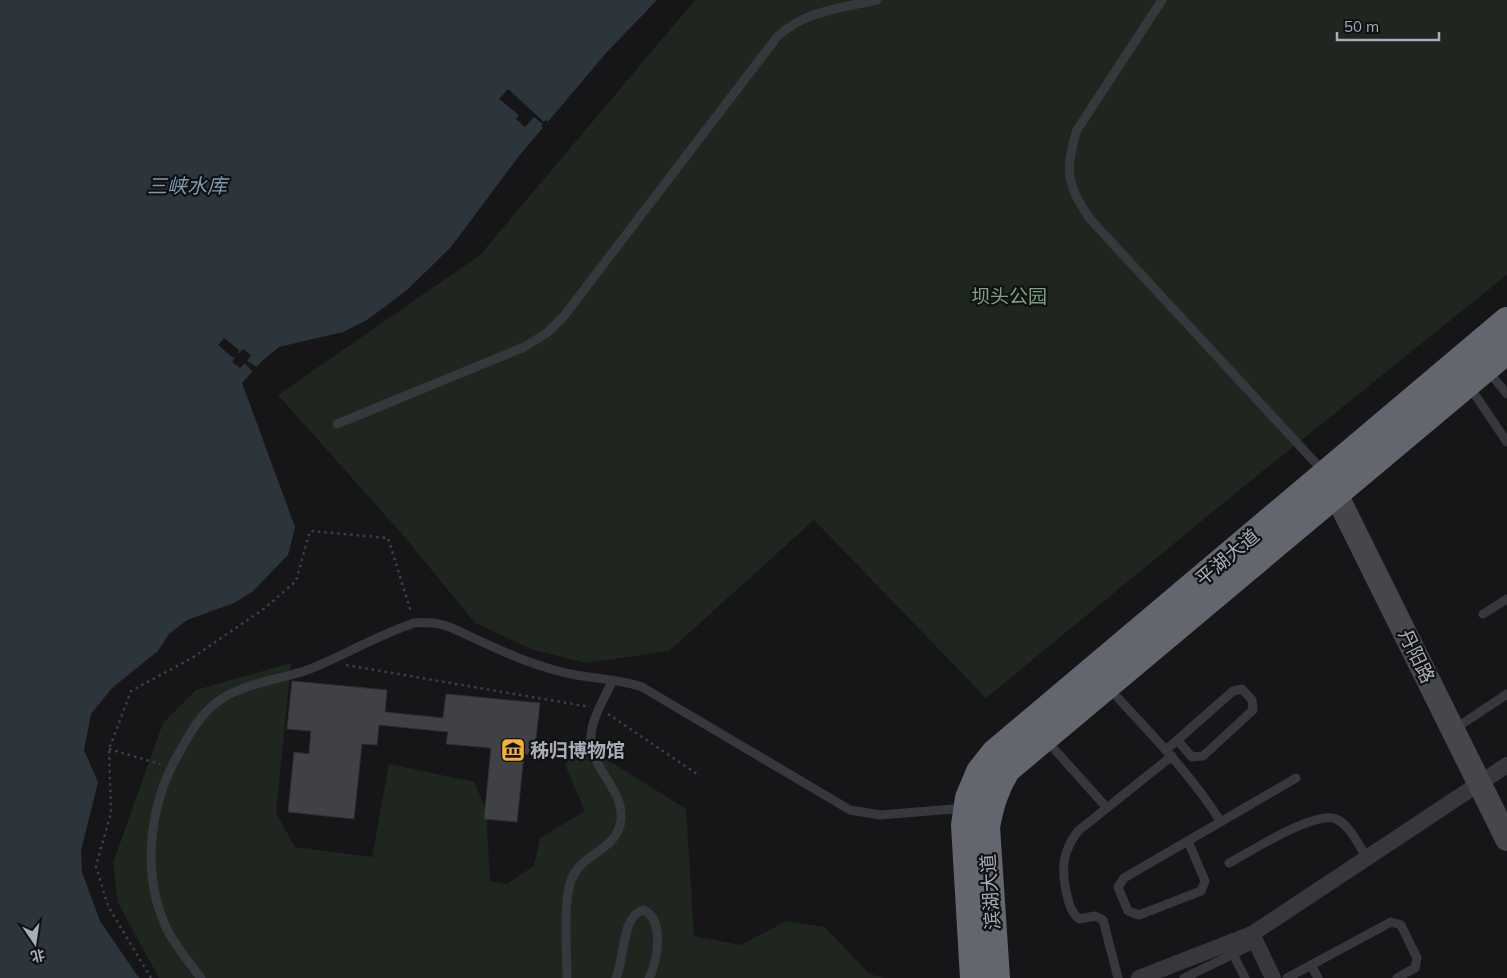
<svg xmlns="http://www.w3.org/2000/svg" width="1507" height="978" viewBox="0 0 1507 978" font-family="Mulish,'Noto Sans SC',sans-serif">
<style>
.green{fill:#1e261f}
.water{fill:#2c353c}
.pier{fill:#161618}
.building{fill:#404145;stroke:#303034}
.lines{fill:none;stroke-linecap:round;stroke-linejoin:round}
.path{stroke:#3d3f44;stroke-width:2.5;stroke-dasharray:2.5 4;stroke-linecap:butt}
.lane{stroke:#37383d;stroke-width:9}
.street{stroke:#37383d;stroke-width:16}
.secondary{stroke:#45474d;stroke-width:24}
.highway{stroke:#63666e;stroke-width:28}
.labels{text-anchor:middle;stroke-width:4.5;stroke-linejoin:round;paint-order:stroke}
.park-label{font-size:19px;fill:#7fa381;stroke:#111113}
.street-label{font-size:19px;fill:#a8adb8;stroke:#111113}
.poi-label{font-size:19px;font-weight:bold;fill:#a8adb8;stroke:#111113;text-anchor:start}
.water-label{font-size:20px;font-style:italic;fill:#7f9bb3;stroke:#111113}
</style>
<rect width="100%" height="100%" fill="#161618"/>
<g class="green">
<polygon points="695,0 1507,0 1507,275 1254,478 986,698 814,520 669,651 586,663 531,649 475,623 403,535 278,395 480,255"/>
<polygon points="291,663 276,813 295,847 372,857 389,764 474,782 486,809 490,881 507,884 534,866 540,838 585,811 565,765 576,740 686,809 694,936 740,945 787,921 825,927 869,974 885,978 159,978 118,903 113,863 163,723 196,690"/>
</g>
<polygon class="water" points="0,0 657,0 606,53 519,156 451,247 407,290 367,320 343,332 279,347 262,361 242,383 295,527 288,555 252,592 234,603 187,620 169,634 158,651 112,688 91,714 84,750 98,782 81,850 82,872 100,921 139,978 0,978"/>
<g class="pier">
<polygon points="508,89 544,122 546,120 548,122 543,128 541,126 543,124 534,117 525,127 516,119 519,115 499,99"/>
<polygon points="224,338 239,350 238,354 243,349 251,355 247,361 257,367 253,372 245,363 240,368 232,362 236,356 233,358 218,345"/>
</g>
<polygon class="building" points="292,681 387,690 385,712 443,718 446,694 540,703 534,755 524,754 517,822 484,819 491,748 446,744 448,732 379,725 377,745 362,744 354,819 288,812 294,752 309,754 311,731 287,729"/>
<g class="lines">
<g class="path">
<polyline points="346,665 590,707"/>
<polyline points="608,714 700,776"/>
<polyline points="109,749 160,764"/>
<polyline points="151,978 108,906 96,866 111,813 109,749 131,691 192,658 265,608 296,581 310,531 388,538 411,612"/>
</g>
<g class="lane">
<path d="M1162,0L1077,130C1064,169 1067,187 1091,220L1323,471"/>
<polyline points="1488,371 1507,394"/>
<polyline points="1469,386 1507,442"/>
<path d="M337,424L524,347L547,333L564,316L777,37C805,11 840,8 877,0"/>
<polyline points="1483,614 1507,599"/>
<path d="M1118,698C1155,738 1192,776 1221,822"/>
<polyline points="1453,730 1507,694"/>
<polyline points="1055,750 1107,808"/>
<polyline points="1166,750 1233,691 1242,689 1252,700 1253,710 1203,756 1192,757 1177,740"/>
<polyline points="1188,841 1205,881 1201,891 1139,915 1128,911 1118,887 1124,878 1296,778"/>
<path d="M1229,863C1250,852 1315,810 1336,819C1350,825 1359,846 1367,858"/>
<polyline points="1233,954 1245,978"/>
<polyline points="1311,965 1318,978"/>
<path d="M201,978C190,964 179,950 170,935C140,879 148,806 179,753C190,733 201,713 220,700C246,682 281,680 310,669C345,655 378,635 414,623C435,621 447,625 465,634C497,649 529,664 562,672C589,679 616,678 642,687L850,810L880,815L965,808"/>
<path d="M567,978C567,953 562,896 573,876C584,853 618,849 621,820C624,787 589,769 591,736C592,717 605,697 613,680"/>
<path d="M616,978C625,958 621,917 643,910C665,919 658,961 649,978"/>
<path d="M1118,978L1103,920L1095,916L1079,919C1070,911 1069,903 1066,891C1061,867 1063,851 1078,831L1172,756"/>
<polyline points="1184,978 1256,943"/>
<polyline points="1287,978 1391,922 1401,925 1417,958 1415,968 1397,978"/>
</g>
<g class="street">
<polyline points="1252,934 1273,978"/>
<polyline points="1139,978 1252,934 1507,765"/>
</g>
<polyline class="secondary" points="1328,478 1507,839"/>
<g class="highway">
<polyline points="974,978 965,825 969,798 980,772 995,753 1507,321"/>
<path d="M996,978L986,827C990,805 995,788 1007,769L1507,350"/>
</g>
</g>
<defs>
<symbol id="museum-square" viewBox="-11 -11 22 22"><rect x="-9" y="-9" width="18" height="18" rx="4" fill="#f2b134" stroke="#111113"/><path d="M0-6L6-3V-2H-6V-3ZM-5-1h2V3h-2ZM-1-1h2V3h-2ZM3-1h2V3H3ZM-6 4H6V6H-6Z" fill="#111"/></symbol>
</defs>
<g fill-rule="evenodd">
<use href="#museum-square" x="499" y="736" width="28" height="28"/>
</g>
<g class="labels">
<g class="park-label">
<text x="1009" y="303">坝头公园</text>
</g>
<g class="street-label">
<text transform="translate(1227 557) rotate(-40)" y="7">平湖大道</text>
<text transform="translate(1417 656) rotate(64)" y="7">丹阳路</text>
<text transform="translate(990 892) rotate(-94)" y="7">滨湖大道</text>
</g>
<g class="poi-label">
<text x="530" y="757">秭归博物馆</text>
</g>
<g class="water-label">
<text x="187" y="193">三峡水库</text>
</g>
</g>
<g transform="translate(35 943) rotate(167)" stroke="#111113" stroke-width="4" paint-order="stroke">
<path d="M0-4L9 19L0 12L-9 19Z" fill="#a8adb8"/>
<text y="-8" font-size="14" font-weight="bold" text-anchor="middle" fill="#a8adb8">北</text>
</g>
<path d="M1337 32v8h102v-8" fill="none" stroke="#a8adb8" stroke-width="2.5"/>
<text x="1344" y="32" font-size="15" fill="#a8adb8" stroke="#111113" stroke-width="4" paint-order="stroke">50 m</text>
</svg>
